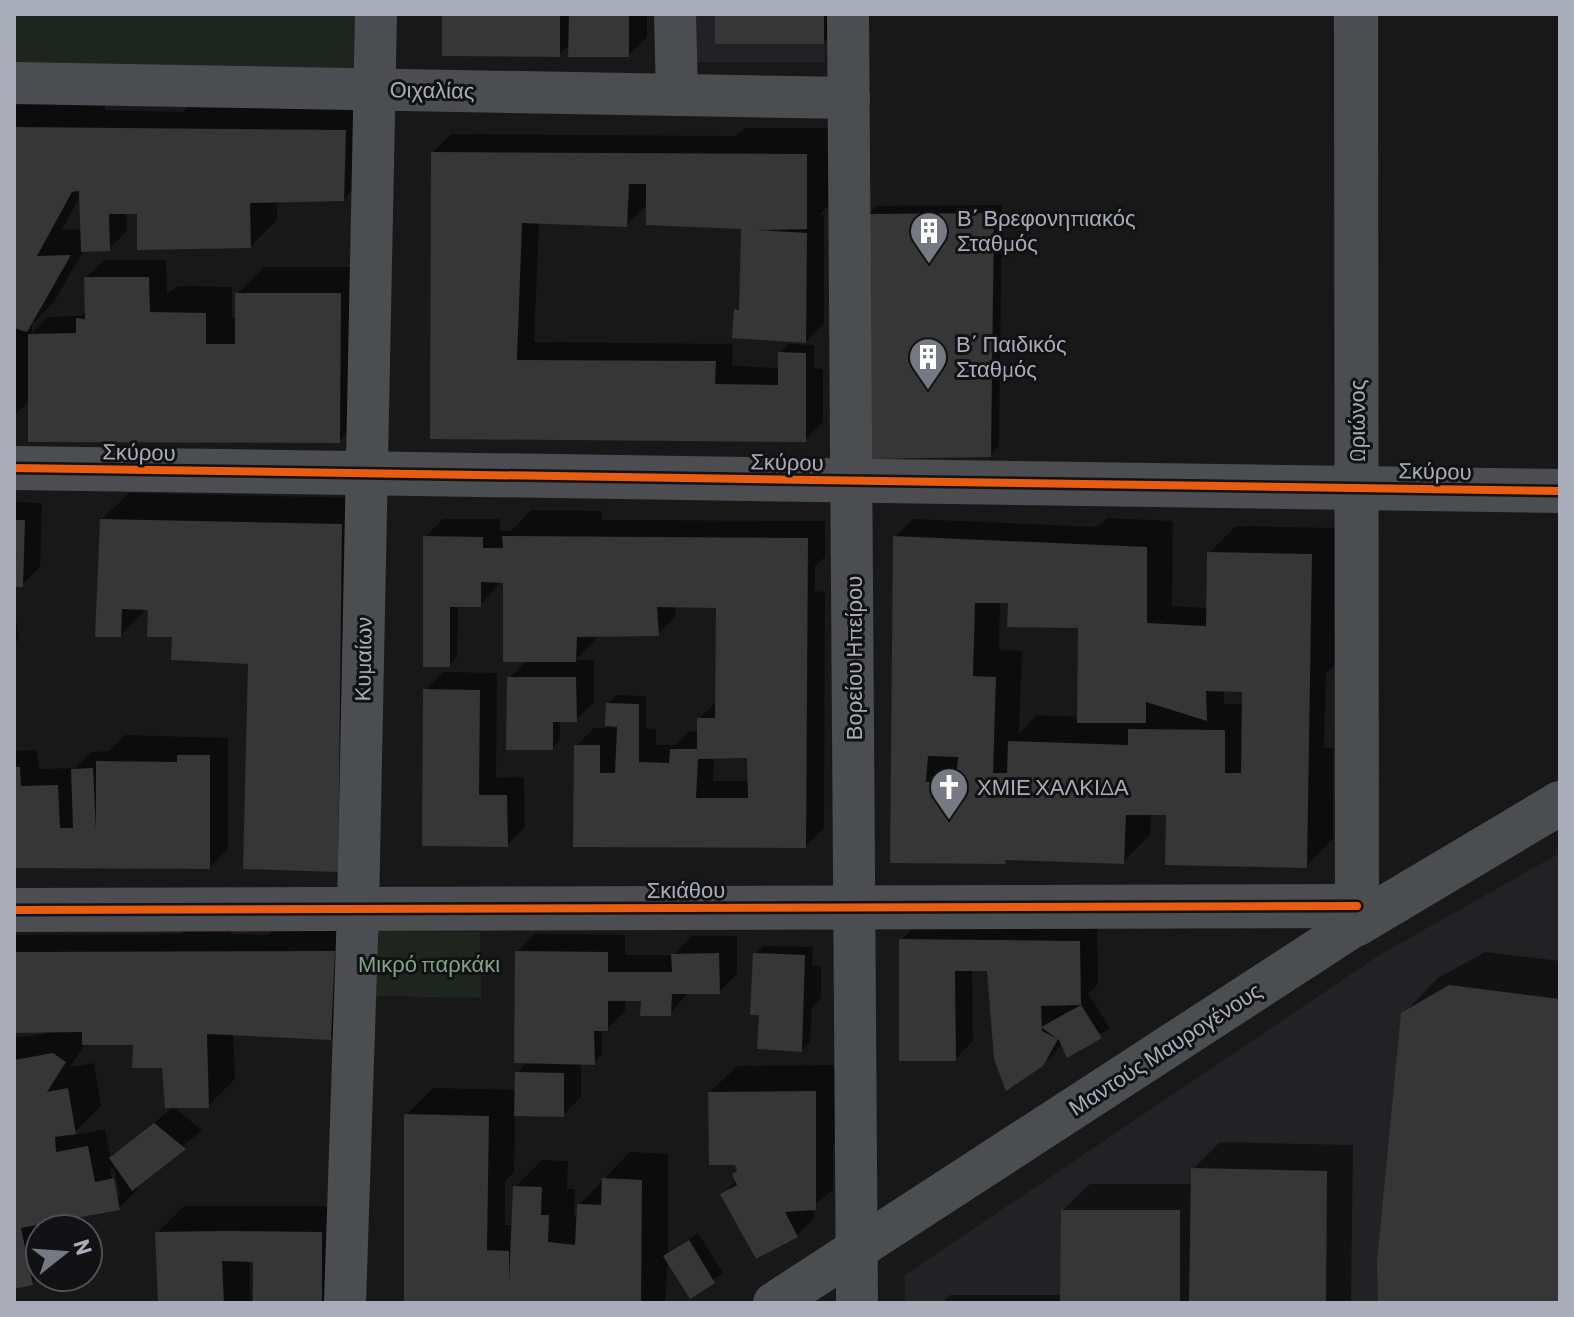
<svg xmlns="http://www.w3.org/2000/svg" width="1574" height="1317" viewBox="0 0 1574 1317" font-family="Barlow,sans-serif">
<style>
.built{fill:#222224}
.green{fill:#1e251f}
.shadow{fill:#0007;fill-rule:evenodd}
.building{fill:#363637;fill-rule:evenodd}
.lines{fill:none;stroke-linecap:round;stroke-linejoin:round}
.minor{stroke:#4c4d51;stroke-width:42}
.tertiary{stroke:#4c4d51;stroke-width:44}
.cycleway-casing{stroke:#121214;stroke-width:13}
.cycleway{stroke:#e95d12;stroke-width:8}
.labels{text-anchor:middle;stroke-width:6;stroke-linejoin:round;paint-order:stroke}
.street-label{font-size:22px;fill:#a9adb9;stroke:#121214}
.poi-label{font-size:22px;fill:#a9adb9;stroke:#121214;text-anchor:start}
.park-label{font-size:22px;fill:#7fa483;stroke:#121214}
</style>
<rect width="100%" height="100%" fill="#181818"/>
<g class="built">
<polygon points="692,14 824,14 825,62 693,62"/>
<polygon points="1560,853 1560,1303 905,1303 905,1275 1381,954"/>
</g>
<g class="green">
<polygon points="14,14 376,14 374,89 14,83"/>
<polygon points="378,931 480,932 481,998 376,996"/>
</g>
<g class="shadow">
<polygon points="444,14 647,14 647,37 629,55 570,44 559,55"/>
<polygon points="717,14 850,14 850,15 824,42"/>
<path d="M14,101H105V110L183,112L192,103L371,104L370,172L344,199L277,200V220L251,246L139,211L126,212L127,231L109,249L84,250L54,302L32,324V333L48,317L81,316L87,310L86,278L104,260H166L167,293L179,286L232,287V318H237V294L264,267H367L366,414L339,441L30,400L14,416ZM82,192L83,229L62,230Z"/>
<polygon points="745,128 833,128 833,201 819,215 824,215 824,323 806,341 736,310 741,304 748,226 648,204 626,225 539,222 534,342 733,344 732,366 780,368 780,353 789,344 814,345 814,368 823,369 823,422 805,440 432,437 433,152 451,134 736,136"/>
<polygon points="1002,205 999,446 990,455 868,215 876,206"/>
<polygon points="129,493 367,498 355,851 245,868 250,662 174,635 150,605 120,635 102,519"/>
<polygon points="14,502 42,503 40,567 22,585 14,585"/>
<path d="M531,510L602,511V520L825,521V557L815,566V591L825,592L824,828L806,846L575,845L576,746L594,728H607L608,704L616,695L646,696V728L656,729V745H676L690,731L699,732V719L717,701L718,606H675L676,616L658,634H601L575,660H594V702L576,720H560V740L552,748L509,678L528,660L505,578L480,605L458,604L457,657L449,665L425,537L443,519H500V531H511ZM749,756L750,781H713L714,757Z"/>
<path d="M1107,518L1173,521L1172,606L1209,608V553L1236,526L1338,528L1335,665L1326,673L1324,748H1333V839L1306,866L1168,813H1151L1150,835L1123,862L1009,858L1005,862L892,861L895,537L913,519L1098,527ZM1000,601L1080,627V717L1037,715L1019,734L1022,651L999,650ZM1224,690H1244V704H1224Z"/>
<polygon points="14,607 19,639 14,645"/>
<polygon points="443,672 497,673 496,778 524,777 525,827 507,845 424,844 425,690"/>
<polygon points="125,735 228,738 228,849 210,867 14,866 14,751 37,750 39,769 75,768 91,752 109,751"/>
<polygon points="919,922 1097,923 1098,984 1088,994 1110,1028 1068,1055 1063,1044 1042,1065 991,965 972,969 973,1041 955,1059 901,940"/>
<path d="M190,925H231V934L268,935L277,926L361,925L357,1012L330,1038L233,1032L235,1079L208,1106L166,1062L135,1043H86L70,1067L94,1063L101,1106L71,1136L105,1129L111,1159L173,1107L202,1130L136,1185L137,1190L119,1208L42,1222L40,1275L32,1283L14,1287V1038L48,1033L14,1031V935L181,934ZM114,1168L120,1197H116L110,1169Z"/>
<polygon points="535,934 625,935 625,955 673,955 692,936 737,936 737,974 719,992 688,992 670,1014 643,999 625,999 625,1011 607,1029 602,1029 602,1054 594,1063 581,1062 581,1097 563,1115 515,1114 514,1172 505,1181 505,1225 514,1225 515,1187 542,1160 568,1161 567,1189 575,1189 574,1216 578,1216 579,1205 630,1152 668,1154 668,1254 698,1233 723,1273 690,1296 668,1259 665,1303 406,1303 406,1115 433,1088 516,1090 517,1073 528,1061 517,952"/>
<polygon points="764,946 813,947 812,966 821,966 821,998 812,1007 810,1041 802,1050 761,1014 755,954"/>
<polygon points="1485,952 1560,961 1560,1303 1379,1303 1403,1014 1438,978"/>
<polygon points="842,1065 842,1136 833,1145 833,1190 810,1208 815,1217 797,1235 723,1194 737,1180 739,1170 710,1092 737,1066"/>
<polygon points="1220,1142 1353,1145 1351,1303 942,1303 950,1295 1062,1295 1063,1210 1090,1184 1193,1184 1193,1169"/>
<polygon points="184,1206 348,1206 331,1303 255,1303 255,1260 249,1260 251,1303 160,1303 157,1233"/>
</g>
<g class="building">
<polygon points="442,14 560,14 560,57 442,56"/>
<polygon points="569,14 629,14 629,57 568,57"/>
<rect x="715" y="14" width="109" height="30"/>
<polygon points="14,127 346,130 344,201 250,203 251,248 137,250 137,214 109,214 110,251 81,252 79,191 72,192 37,256 71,255 27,332 14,328"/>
<polygon points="431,152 807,154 807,229 757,230 807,233 806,343 732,338 734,309 739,310 741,229 646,225 646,184 629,184 627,227 522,223 517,360 716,361 715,384 778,385 778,352 806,353 806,442 430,439"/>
<polygon points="994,213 991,457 865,459 866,214"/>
<polygon points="84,277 149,277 150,312 206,313 206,344 235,344 235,293 341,293 340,443 28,442 28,334 76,333 76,318 85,319"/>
<polygon points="100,519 342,524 338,872 243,869 248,664 171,660 172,637 147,637 148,610 122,609 121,637 95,637"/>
<polygon points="14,520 25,520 23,587 14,587"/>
<path d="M423,536L483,537V548H503L502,536L808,538L806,848L573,847L574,745H600V773H615L617,727L605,726L606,703L639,704V762L669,763L670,749H697V718H715L716,608L657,607L659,636L577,637L576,662H503V583L481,582V607H450V667H423ZM747,758L748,798H696L698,759Z"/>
<path d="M893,536L1147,547V623L1206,626L1207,552L1312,554L1307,868L1165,865L1166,815H1126L1124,864L1005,860L1006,864L890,863ZM975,603H1008L1007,627L1078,628L1077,723H1146V702L1207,721L1206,691L1242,692L1241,773H1225V730L1128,729V745L1008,741L1007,773H993L996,677L973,676ZM928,756L958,757L956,782H926Z"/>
<polygon points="507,677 576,677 577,722 553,722 553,750 506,750"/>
<polygon points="423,689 480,690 479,795 507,795 508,847 422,846"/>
<polygon points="177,755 210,755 210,869 14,868 14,767 20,767 21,786 58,785 60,828 73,828 71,769 93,768 96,830 96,761 177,762"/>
<polygon points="899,939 1080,941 1081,1005 1041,1006 1042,1031 1058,1039 1043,1066 1006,1091 994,1059 987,971 955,971 956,1061 899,1061"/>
<polygon points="335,951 331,1040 207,1034 209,1108 165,1108 162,1068 132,1068 133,1045 82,1045 82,1032 14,1033 14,952"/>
<polygon points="515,951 608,952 608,972 672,972 671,954 719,953 720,994 672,994 671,1016 640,1016 641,1001 608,1001 608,1031 594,1031 595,1065 514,1063"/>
<polygon points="753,953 805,955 802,1052 757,1049 759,1015 750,1015"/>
<polygon points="1449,985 1560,999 1560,1303 1378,1303 1377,1262 1401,1013"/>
<polygon points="1081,1005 1102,1038 1067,1058 1059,1040 1041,1027"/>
<polygon points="53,1053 66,1062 47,1092 68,1088 76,1134 55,1137 56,1152 88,1146 95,1182 114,1178 120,1210 21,1228 33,1285 14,1289 14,1060"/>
<polygon points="515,1072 564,1073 564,1117 514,1116"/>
<polygon points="816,1091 816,1210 785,1212 798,1237 756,1259 720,1194 737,1185 732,1174 737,1171 735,1165 709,1165 708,1092"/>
<polygon points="404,1114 489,1116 487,1250 509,1251 509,1283 513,1186 542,1187 541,1215 549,1215 548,1242 575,1245 577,1204 601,1205 602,1178 642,1180 641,1303 404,1303"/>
<polygon points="154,1123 186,1149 132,1191 109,1158"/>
<polygon points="1191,1168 1327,1171 1326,1303 1189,1303"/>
<polygon points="1061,1210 1180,1210 1180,1303 1060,1303"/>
<polygon points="222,1231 322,1232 322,1303 253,1303 253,1262 222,1261 224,1303 158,1303 155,1232"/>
<polygon points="689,1240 715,1283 690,1299 663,1256"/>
</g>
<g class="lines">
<g class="minor">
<polyline points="675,14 677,95"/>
<polyline points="848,14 857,1303"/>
<polyline points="14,83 849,98"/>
<polyline points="345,1303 358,909 376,14"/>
<polyline points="774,1303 1357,924"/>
</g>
<g class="tertiary">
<polyline points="1356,14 1357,924"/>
<polyline points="14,468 1560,491"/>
<polyline points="14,910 1357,906"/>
<polyline points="1357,924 1560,803"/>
</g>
<defs>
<g id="cycleway">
<polyline points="14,468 1560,491"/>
<polyline points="14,910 1357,906"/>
</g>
</defs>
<use href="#cycleway" class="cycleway-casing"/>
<use href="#cycleway" class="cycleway"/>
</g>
<defs>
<symbol id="building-pin" viewBox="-11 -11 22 30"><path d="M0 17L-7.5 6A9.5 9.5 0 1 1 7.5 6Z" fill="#767981" stroke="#121214"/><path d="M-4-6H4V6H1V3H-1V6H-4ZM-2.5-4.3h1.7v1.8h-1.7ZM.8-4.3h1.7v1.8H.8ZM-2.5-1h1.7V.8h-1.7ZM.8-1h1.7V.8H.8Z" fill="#fff"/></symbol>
<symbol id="church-pin" viewBox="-11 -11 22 30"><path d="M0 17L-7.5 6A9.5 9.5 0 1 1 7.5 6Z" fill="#767981" stroke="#121214"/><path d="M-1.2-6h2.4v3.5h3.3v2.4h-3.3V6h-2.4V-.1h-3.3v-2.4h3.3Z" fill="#fff"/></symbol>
</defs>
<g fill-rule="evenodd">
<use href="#building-pin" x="907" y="209" width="44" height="60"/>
<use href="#building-pin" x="906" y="335" width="44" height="60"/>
<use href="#church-pin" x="927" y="765" width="44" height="60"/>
</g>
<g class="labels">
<g class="street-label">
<text transform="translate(432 90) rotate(1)" y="8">Οιχαλίας</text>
<text transform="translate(1357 421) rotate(-90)" y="8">Ωριώνος</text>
<text transform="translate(139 452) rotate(1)" y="8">Σκύρου</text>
<text transform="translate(787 462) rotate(1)" y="8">Σκύρου</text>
<text transform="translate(1435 471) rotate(1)" y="8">Σκύρου</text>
<text transform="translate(854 658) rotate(-90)" y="8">Βορείου Ηπείρου</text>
<text transform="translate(363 659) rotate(-89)" y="8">Κυμαίων</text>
<text x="686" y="898">Σκιάθου</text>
<text transform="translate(1165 1049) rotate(-33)" y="8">Μαντούς Μαυρογένους</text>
</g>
<g class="poi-label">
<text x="957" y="226">Β΄ Βρεφονηπιακός<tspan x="957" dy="25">Σταθμός</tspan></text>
<text x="956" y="352">Β΄ Παιδικός<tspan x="956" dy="25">Σταθμός</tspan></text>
<text x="977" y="795">ΧΜΙΕ ΧΑΛΚΙΔΑ</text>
</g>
<g class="park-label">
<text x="429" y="972">Μικρό παρκάκι</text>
</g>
</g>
<rect width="1574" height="1317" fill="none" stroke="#a9adb9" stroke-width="32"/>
<g transform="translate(64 1253) rotate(73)"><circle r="38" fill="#121214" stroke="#4e5056" stroke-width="2"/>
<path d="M0-6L14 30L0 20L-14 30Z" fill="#767981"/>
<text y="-12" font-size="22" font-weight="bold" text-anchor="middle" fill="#a9adb9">N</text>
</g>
</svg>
